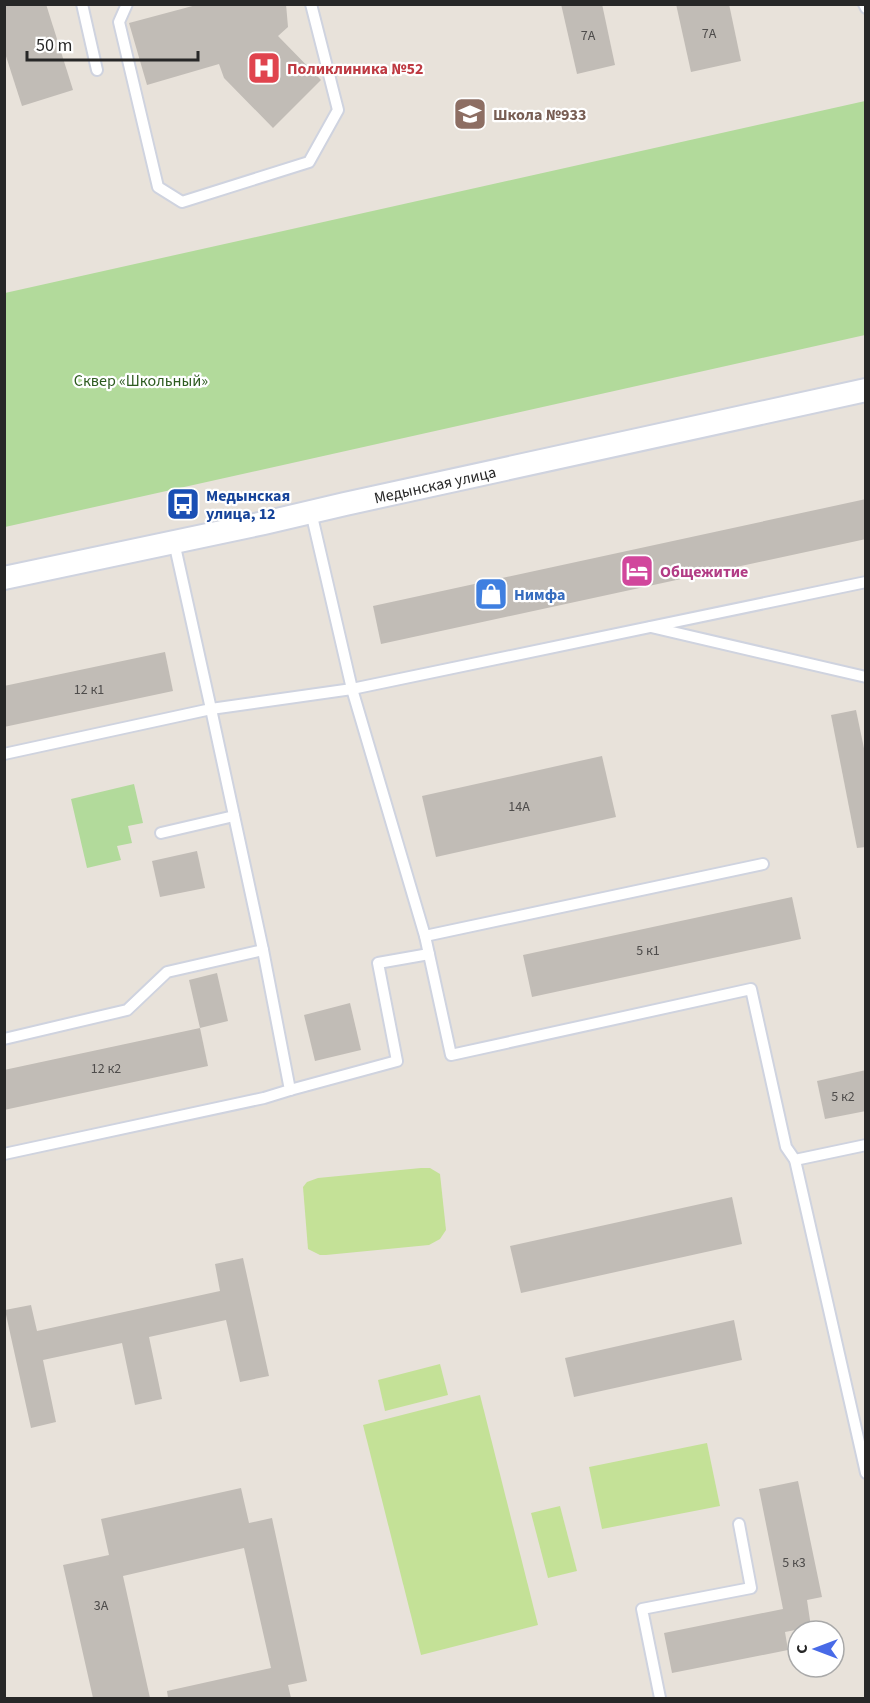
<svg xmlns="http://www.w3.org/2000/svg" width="870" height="1703" viewBox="0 0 870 1703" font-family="'Source Sans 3',sans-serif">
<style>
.green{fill:#b2da9b}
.pitch{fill:#c4e197}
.building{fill:#c1bcb6}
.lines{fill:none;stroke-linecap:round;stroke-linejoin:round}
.lane-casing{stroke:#cfd3df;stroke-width:14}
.street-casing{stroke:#cfd3df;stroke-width:26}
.lane{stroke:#fff;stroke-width:10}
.street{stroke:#fff;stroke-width:22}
.labels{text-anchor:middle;stroke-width:4.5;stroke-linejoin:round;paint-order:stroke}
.number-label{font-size:14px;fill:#4e4c4b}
.health-label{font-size:16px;font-weight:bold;fill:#be3a42;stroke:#fff;text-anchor:start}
.education-label{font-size:16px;font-weight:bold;fill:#785e54;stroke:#fff;text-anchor:start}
.park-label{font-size:16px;fill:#2e5c20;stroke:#fff}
.street-label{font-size:16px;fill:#272727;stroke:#fff}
.transit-label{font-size:16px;font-weight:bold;fill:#164399;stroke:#fff;text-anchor:start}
.hotel-label{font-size:16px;font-weight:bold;fill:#b23c85;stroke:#fff;text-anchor:start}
.shop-label{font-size:16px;font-weight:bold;fill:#366cbe;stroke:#fff;text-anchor:start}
</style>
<rect width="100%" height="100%" fill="#e8e2da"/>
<g class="green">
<polygon points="865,101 865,335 5,527 5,293"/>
<polygon points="134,784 143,823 128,826 132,843 117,846 121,860 87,868 71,799"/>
</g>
<g class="pitch">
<polygon points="421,1168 430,1168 440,1174 446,1230 440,1239 429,1245 326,1255 320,1255 308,1249 303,1187 307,1182 318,1178"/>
<polygon points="440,1364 448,1395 385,1411 378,1380"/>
<polygon points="480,1395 538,1625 421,1655 363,1425"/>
<polygon points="707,1443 720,1506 602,1529 589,1467"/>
<polygon points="560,1506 577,1571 548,1578 531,1513"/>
</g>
<g class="building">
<polygon points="4,4 46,4 73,90 22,106 4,50"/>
<polygon points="200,4 286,4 288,27 278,36 321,80 273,128 224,78 219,64 147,85 129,23"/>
<polygon points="561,4 602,4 615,65 577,74"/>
<polygon points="676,4 729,4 741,61 691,72"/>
<polygon points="866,499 866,539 381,644 373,606"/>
<polygon points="165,652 173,691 4,727 4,686"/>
<polygon points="856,710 866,758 866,847 857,848 831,715"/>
<polygon points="602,756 616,817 436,857 422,796"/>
<polygon points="197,851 205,888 160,897 152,861"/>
<polygon points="792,897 801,939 532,997 523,955"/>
<polygon points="217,973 228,1021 200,1028 189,980"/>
<polygon points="350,1003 361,1050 315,1061 304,1015"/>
<polygon points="200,1028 208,1066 4,1110 4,1070"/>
<polygon points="866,1070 866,1111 825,1119 817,1081"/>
<polygon points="732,1197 742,1244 521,1293 510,1246"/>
<polygon points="243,1258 269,1376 240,1382 226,1320 149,1337 162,1399 135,1405 122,1343 43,1360 56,1422 31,1428 5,1310 31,1305 37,1331 220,1291 215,1264"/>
<polygon points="734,1320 742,1360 574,1397 565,1358"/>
<polygon points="798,1481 822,1597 807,1600 811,1627 785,1632 788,1650 672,1673 664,1633 783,1609 759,1489"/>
<polygon points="241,1488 249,1523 272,1518 307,1681 288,1685 291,1698 168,1698 167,1691 271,1668 244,1548 123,1576 150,1698 93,1698 63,1565 109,1555 101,1519"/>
</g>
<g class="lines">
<defs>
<g id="lane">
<polyline points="82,4 97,70"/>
<polyline points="127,4 119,22 158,187 182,202 309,162 338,110 311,4"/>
<polyline points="864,4 866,8"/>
<polyline points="311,512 352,689 425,936 451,1055 751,989 786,1147 795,1160 866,1473"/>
<polyline points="651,627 866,677"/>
<polyline points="4,754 211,709 174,542"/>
<polyline points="161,833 234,816"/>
<polyline points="425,936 763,864"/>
<polyline points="4,1039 127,1010 167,972 263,950"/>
<polyline points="290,1090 397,1061 378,963 429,954"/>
<polyline points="4,1154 264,1098 290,1090 263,950 211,709 352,689 866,582"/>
<polyline points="795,1160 866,1145"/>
<polyline points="660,1698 642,1609 751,1588 739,1524"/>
</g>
<g id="street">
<path id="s1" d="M4,578L264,523L345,504L866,390"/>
</g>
</defs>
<use href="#lane" class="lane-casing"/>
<use href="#street" class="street-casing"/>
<use href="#lane" class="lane"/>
<use href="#street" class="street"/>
</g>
<defs>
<symbol id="hospital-square" viewBox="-11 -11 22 22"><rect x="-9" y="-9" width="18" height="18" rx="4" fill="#e0444e" stroke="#fff"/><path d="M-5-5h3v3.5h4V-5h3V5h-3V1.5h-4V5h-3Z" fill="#fff"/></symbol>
<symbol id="school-square" viewBox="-11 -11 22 22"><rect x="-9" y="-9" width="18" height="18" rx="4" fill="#8d6e63" stroke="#fff"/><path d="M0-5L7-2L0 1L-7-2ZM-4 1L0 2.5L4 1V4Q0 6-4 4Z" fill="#fff"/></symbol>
<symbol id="bus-square" viewBox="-11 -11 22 22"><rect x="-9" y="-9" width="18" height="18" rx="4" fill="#1a4fb4" stroke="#fff"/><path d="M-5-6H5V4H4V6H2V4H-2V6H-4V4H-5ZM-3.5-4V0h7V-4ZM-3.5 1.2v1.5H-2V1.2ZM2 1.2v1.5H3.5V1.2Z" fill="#fff"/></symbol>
<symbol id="hotel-square" viewBox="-11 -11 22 22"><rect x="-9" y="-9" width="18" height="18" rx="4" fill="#d1479c" stroke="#fff"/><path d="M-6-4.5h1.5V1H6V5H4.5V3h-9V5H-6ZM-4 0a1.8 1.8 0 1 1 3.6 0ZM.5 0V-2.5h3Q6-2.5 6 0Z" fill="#fff"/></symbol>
<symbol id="shop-square" viewBox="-11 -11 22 22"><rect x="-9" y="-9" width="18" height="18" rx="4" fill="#3f7fe0" stroke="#fff"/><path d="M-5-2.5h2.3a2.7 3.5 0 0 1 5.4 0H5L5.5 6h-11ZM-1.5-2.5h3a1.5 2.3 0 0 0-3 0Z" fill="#fff"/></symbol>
</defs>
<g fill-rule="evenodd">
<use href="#hospital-square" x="245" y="49" width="38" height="38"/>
<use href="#school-square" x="451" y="95" width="38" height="38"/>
<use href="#bus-square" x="164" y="485" width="38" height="38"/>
<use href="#hotel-square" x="618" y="552" width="38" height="38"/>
<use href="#shop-square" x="472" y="575" width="38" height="38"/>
</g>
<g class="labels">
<g class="number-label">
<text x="709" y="38">7А</text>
<text x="588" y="40">7А</text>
<text x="89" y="694">12 к1</text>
<text x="519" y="811">14А</text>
<text x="648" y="955">5 к1</text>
<text x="106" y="1073">12 к2</text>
<text x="843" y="1101">5 к2</text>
<text x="794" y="1567">5 к3</text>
<text x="101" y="1610">3А</text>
</g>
<g class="health-label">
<text x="287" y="74">Поликлиника №52</text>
</g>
<g class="education-label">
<text x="493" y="120">Школа №933</text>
</g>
<g class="park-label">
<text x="141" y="386">Сквер «Школьный»</text>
</g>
<g class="street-label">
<text dy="6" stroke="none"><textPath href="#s1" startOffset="441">Медынская улица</textPath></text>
</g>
<g class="transit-label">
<text x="206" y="501">Медынская<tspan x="206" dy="18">улица, 12</tspan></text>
</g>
<g class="hotel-label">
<text x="660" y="577">Общежитие</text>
</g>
<g class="shop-label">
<text x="514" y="600">Нимфа</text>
</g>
</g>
<rect width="870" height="1703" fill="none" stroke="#272727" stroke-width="12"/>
<g transform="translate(816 1649) rotate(270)"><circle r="28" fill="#ffffff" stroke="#a9a9a9" stroke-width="1.5"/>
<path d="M0-4.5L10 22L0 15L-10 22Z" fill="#486ae7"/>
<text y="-9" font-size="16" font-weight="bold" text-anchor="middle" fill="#272727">С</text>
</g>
<path d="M27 51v9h171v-9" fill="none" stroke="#272727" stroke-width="3"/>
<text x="36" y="51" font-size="18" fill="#272727" stroke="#ffffff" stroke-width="4.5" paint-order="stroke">50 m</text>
</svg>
